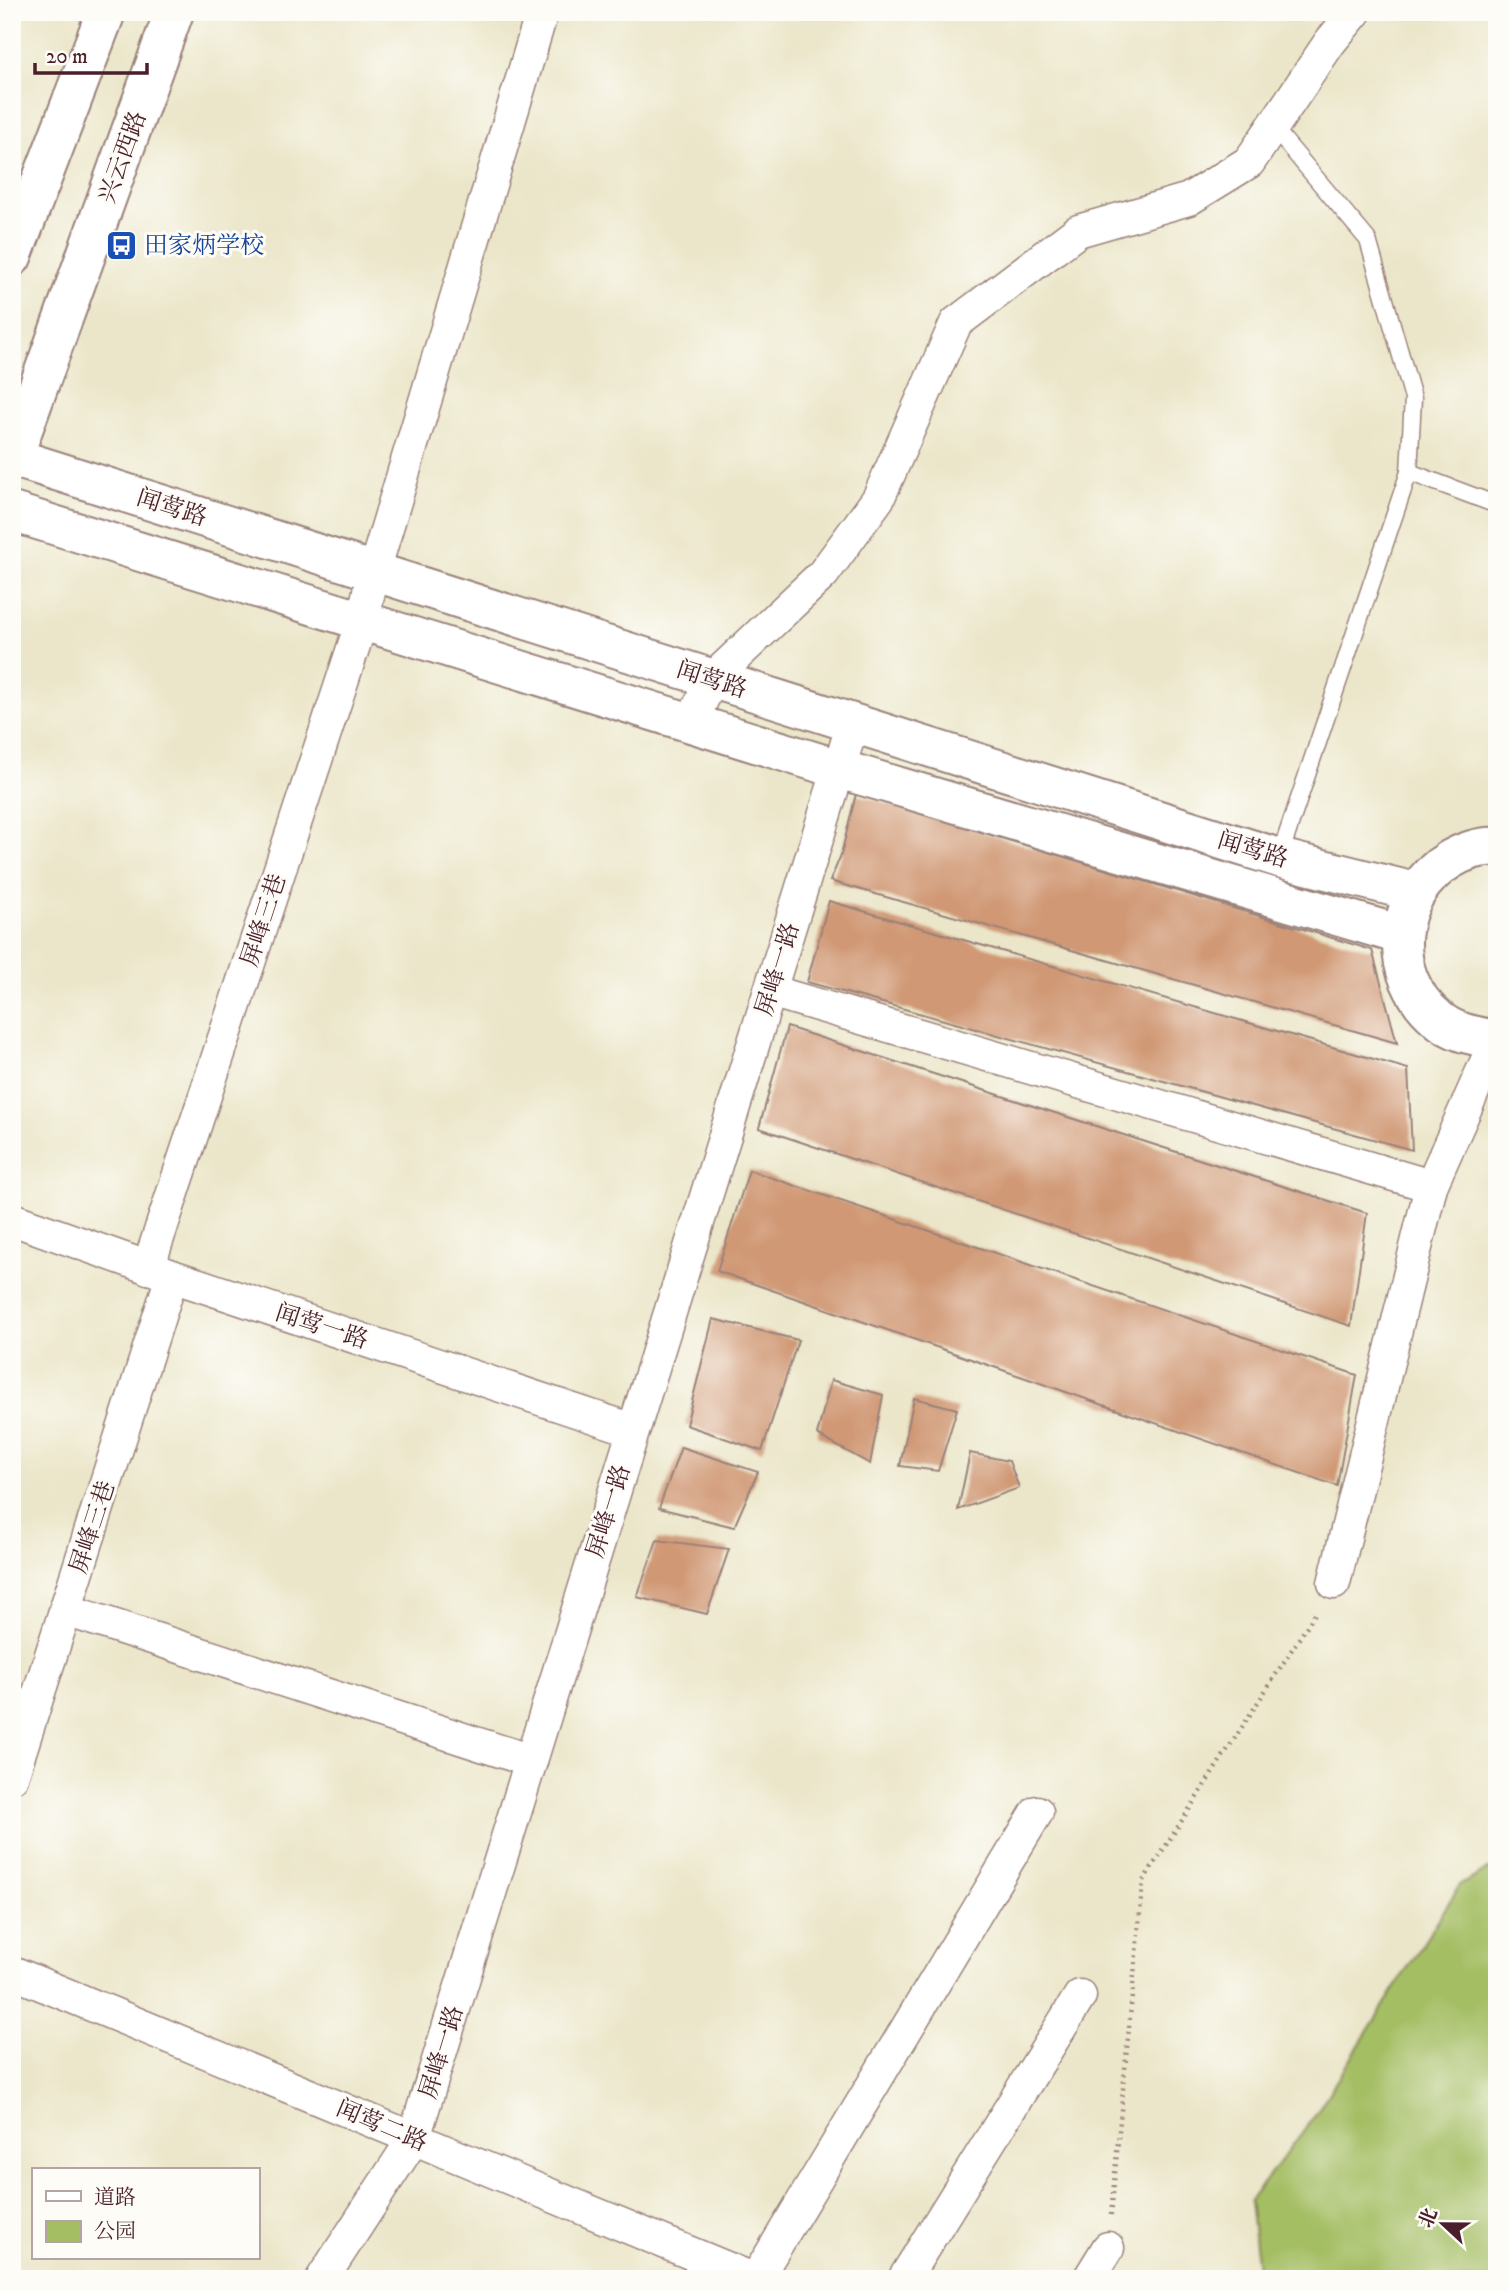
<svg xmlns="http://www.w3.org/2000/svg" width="1509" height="2291" viewBox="0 0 1509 2291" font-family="'IM FELL DW Pica','Noto Serif SC',serif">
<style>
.green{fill:#a4be64;stroke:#776e48;stroke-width:2}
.building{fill:#d09874}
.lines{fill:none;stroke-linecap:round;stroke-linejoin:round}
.service-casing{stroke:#9a827a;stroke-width:19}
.minor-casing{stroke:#9a827a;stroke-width:35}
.secondary-casing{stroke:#9a827a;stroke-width:42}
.path{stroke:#9a827a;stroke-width:4.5;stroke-dasharray:2 5;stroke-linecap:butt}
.service{stroke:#fff;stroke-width:16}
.minor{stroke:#fff;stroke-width:32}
.secondary{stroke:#fff;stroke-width:38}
.labels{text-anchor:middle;stroke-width:6;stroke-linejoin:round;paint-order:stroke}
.street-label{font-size:24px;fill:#4a1f2b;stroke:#fdfcf7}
.transit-label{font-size:24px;fill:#164399;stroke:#fdfcf7;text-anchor:start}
</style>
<rect width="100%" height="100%" fill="#fdfcf7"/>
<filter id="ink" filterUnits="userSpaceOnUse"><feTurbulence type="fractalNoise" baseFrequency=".0143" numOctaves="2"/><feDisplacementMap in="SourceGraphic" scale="14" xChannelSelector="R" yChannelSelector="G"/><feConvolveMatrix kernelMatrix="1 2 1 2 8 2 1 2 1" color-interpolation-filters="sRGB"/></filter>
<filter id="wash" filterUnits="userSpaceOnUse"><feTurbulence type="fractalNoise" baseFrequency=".00686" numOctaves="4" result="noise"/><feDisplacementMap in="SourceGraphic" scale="28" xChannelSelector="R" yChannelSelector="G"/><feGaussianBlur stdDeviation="1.57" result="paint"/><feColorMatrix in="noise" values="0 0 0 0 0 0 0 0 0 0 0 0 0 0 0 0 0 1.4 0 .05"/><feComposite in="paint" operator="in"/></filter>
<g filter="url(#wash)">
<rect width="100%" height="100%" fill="#ebe6c9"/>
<polygon class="green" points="1497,1865 1497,2279 1259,2279 1250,2201 1313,2118 1460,1885"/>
<g id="blocks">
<g class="building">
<polygon points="856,794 1372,950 1397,1043 830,881 841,855"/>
<polygon points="829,901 1408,1069 1412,1150 807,982"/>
<polygon points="787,1027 1367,1213 1351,1326 759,1128"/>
<polygon points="749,1170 1357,1375 1337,1486 717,1271"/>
<polygon points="713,1319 798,1340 762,1451 686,1425"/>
<polygon points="831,1380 883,1395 870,1464 817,1435"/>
<polygon points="914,1398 957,1409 938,1471 900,1466"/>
<polygon points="681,1447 758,1472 734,1527 659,1508"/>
<polygon points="970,1453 1009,1461 1019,1488 958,1510"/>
<polygon points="657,1540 729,1549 707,1614 637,1597"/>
</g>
</g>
</g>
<g filter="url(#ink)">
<use href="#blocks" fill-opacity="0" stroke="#9a827a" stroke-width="2"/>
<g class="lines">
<defs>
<g id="service">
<polyline points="1273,127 1368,240 1413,398 1409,472"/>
<polyline points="1279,858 1409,472 1497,505"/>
</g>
<g id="minor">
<polyline points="691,723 712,679 823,574 878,499 956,323 1078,231 1189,199 1249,162 1330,42 1355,12"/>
<polyline points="770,991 1431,1186"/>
<polyline points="12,1219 172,1276 633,1430"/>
<polyline points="148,1268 362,621 374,571 542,12"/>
<polyline points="1334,1583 1431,1186 1496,1040"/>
<polyline points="66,1610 531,1761"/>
<polyline points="12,1777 172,1276"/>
<polyline points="12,1972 753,2279"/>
<polyline points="322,2279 414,2138 853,723"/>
<polyline points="756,2279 1037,1812"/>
<polyline points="904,2279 1080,1996"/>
<polyline points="1089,2279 1108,2248"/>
</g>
<g id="secondary">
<polyline points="12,257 106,12"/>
<polyline points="12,457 1279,858 1415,892"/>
<polyline points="12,460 174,12"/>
<polyline points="12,512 839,769 1401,935"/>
<path d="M1497,847C1482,845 1463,852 1451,859C1392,894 1385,974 1437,1018C1453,1033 1476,1036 1497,1040"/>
</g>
</defs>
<use href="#service" class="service-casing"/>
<use href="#minor" class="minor-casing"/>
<use href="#secondary" class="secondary-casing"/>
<polyline class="path" points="1111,2215 1143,1881 1316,1612"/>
<use href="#service" class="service"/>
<use href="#minor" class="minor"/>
<use href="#secondary" class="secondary"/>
</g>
</g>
<defs>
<symbol id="bus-square" viewBox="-11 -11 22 22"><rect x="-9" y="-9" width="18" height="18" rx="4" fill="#1a4fb4" stroke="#fdfcf7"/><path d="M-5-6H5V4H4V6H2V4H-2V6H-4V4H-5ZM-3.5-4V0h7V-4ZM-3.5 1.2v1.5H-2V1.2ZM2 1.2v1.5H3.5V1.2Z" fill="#fff"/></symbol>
</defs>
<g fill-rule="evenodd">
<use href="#bus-square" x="104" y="228" width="35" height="35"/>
</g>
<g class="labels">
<g class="street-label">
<text transform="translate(122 157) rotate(-70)" y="8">兴云西路</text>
<text transform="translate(172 507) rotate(18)" y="8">闻莺路</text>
<text transform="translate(712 679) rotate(18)" y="8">闻莺路</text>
<text transform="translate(1253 849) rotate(17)" y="8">闻莺路</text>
<text transform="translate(263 920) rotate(-72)" y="8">屏峰三巷</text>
<text transform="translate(777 969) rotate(-73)" y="8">屏峰一路</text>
<text transform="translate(322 1326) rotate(18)" y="8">闻莺一路</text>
<text transform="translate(608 1511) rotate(-73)" y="8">屏峰一路</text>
<text transform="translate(92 1527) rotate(-72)" y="8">屏峰三巷</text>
<text transform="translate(441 2052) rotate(-73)" y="8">屏峰一路</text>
<text transform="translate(382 2125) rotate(23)" y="8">闻莺二路</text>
</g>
<g class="transit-label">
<text x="144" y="253">田家炳学校</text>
</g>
</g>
<rect width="1509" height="2291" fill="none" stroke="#fdfcf7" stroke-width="42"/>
<rect x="32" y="2168" width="228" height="91" fill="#fdfcf7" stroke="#b5a4a5" stroke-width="2"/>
<rect x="46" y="2191" width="35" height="10" fill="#ffffff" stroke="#b5a4a5" stroke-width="2"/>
<text x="94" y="2204" font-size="21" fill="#4a1f2b">道路</text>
<rect x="46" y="2221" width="35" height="21" fill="#a4be64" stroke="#b5a4a5" stroke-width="2"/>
<text x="94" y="2238" font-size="21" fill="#4a1f2b">公园</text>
<g transform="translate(1443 2224) rotate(292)" stroke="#fdfcf7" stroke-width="5" paint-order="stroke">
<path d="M0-5L12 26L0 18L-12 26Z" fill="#4a1f2b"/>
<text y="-10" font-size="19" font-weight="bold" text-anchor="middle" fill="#4a1f2b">北</text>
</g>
<path d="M35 63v10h112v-10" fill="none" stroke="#4a1f2b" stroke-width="3.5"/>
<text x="46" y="63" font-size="21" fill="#4a1f2b" stroke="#fdfcf7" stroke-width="5" paint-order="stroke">20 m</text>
</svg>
